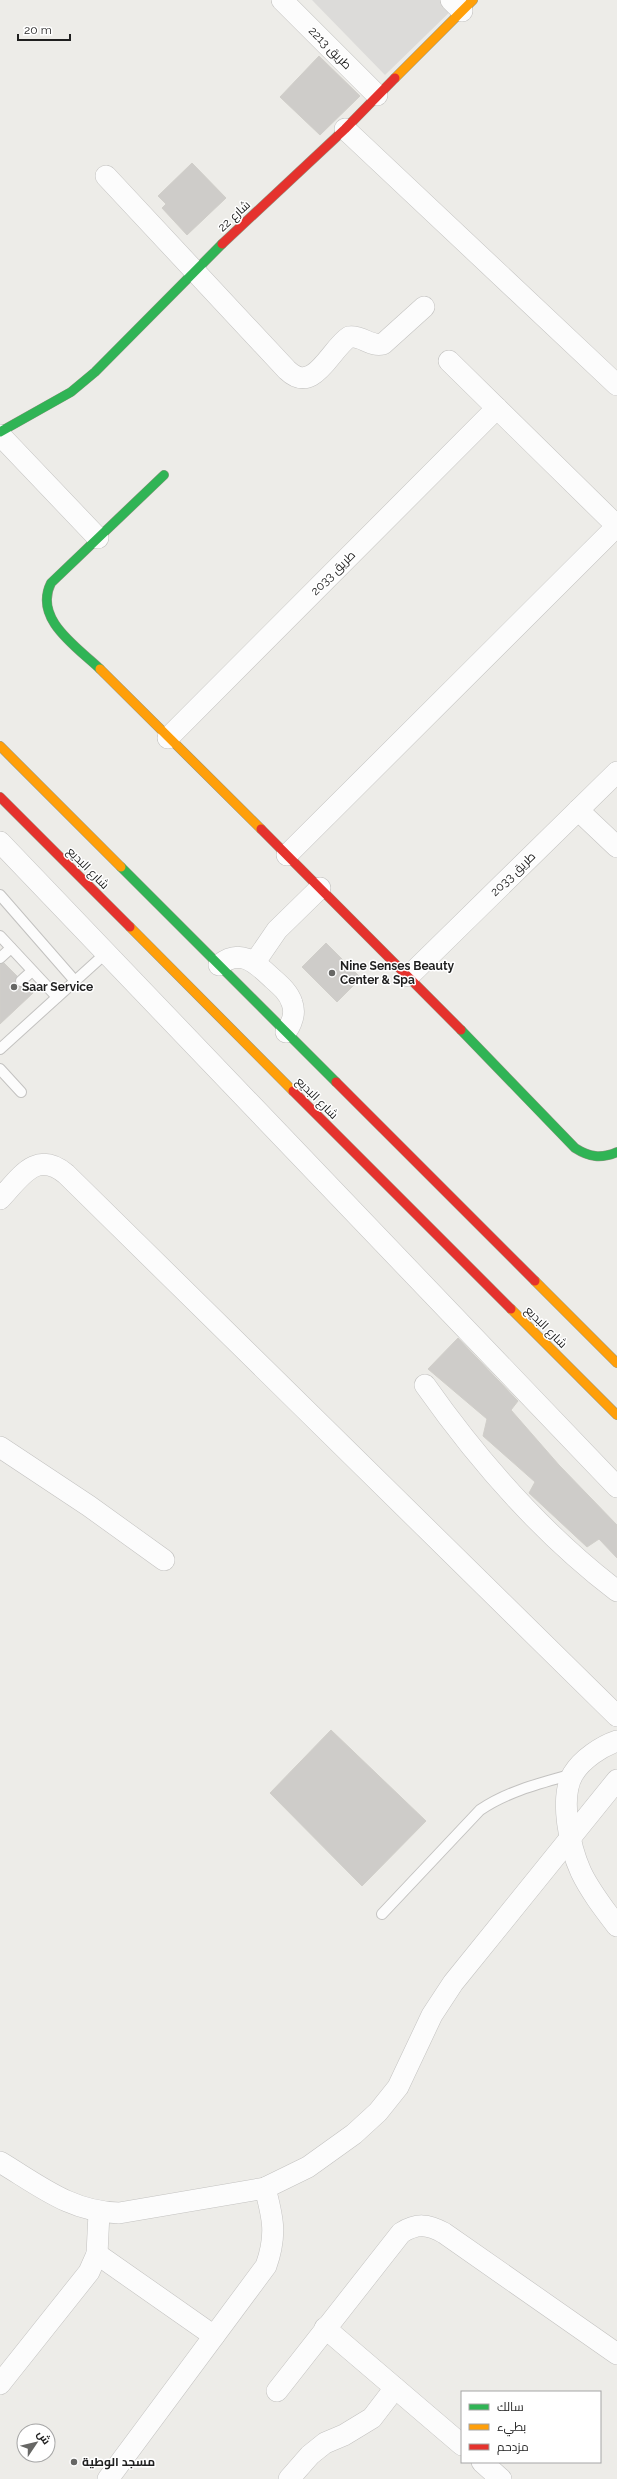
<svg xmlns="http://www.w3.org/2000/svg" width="617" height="2479" viewBox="0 0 617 2479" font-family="Raleway,Cairo,sans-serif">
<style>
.residential{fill:#dcdbd9}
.building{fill:#ceccc9;stroke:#d0cec9}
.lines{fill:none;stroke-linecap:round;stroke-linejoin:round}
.lane-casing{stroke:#c3c2c0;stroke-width:12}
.street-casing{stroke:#c3c2c0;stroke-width:22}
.fast-casing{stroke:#919582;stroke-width:10}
.slow-casing{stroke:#919582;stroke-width:10}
.jam-casing{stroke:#919582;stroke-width:10}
.lane{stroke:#fcfcfc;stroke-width:10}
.street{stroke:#fcfcfc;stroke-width:21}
.fast{stroke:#30b455;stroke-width:9}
.slow{stroke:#ff9f0a;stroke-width:9}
.jam{stroke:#e5322d;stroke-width:9}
.poi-dot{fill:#676765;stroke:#fff;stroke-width:1.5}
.labels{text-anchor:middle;stroke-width:3;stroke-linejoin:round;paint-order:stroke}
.street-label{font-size:12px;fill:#1f1f1f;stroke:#fff}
.poi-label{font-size:12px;font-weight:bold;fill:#1f1f1f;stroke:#fff;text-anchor:start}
</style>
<rect width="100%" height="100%" fill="#edece8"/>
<polygon class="residential" points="312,0 462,0 385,75"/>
<g class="building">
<polygon points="319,56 360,96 320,135 280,97"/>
<polygon points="192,163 226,198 187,235 162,208 166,204 158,196"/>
<polygon points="326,943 361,978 337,1002 302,967"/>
<polygon points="4,963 17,976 15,982 16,986 22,987 26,986 33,993 0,1024 0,964"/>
<polygon points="458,1338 518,1401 511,1410 559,1465 617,1525 617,1558 599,1539 587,1547 529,1493 535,1482 483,1436 487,1419 428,1369"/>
<polygon points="331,1730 426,1821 362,1886 270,1793"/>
</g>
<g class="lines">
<defs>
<g id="lane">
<polyline points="0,895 75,981"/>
<polyline points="0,936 57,997"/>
<polyline points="0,958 11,948"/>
<polyline points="21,981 32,971"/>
<polyline points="0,1049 106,953"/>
<polyline points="0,1069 21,1092"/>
<path d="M382,1914L480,1810C508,1791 541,1783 573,1774"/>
</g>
<g id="street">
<polyline points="282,0 377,95"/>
<polyline points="451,0 462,11"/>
<polyline points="345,129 617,385"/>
<path d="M106,176L287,370C314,396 330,349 349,337C362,335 370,347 383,344L424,307"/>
<polyline points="449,361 617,526"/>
<polyline points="0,435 98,538"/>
<polyline points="168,738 497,408"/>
<polyline points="578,810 617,847"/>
<polyline points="0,842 617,1487"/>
<polyline points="287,855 617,526"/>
<polyline points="255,962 277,930 320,888"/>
<path d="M219,965C241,947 257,964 273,979C281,986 289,993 292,1003C296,1014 292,1023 286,1032"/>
<polyline points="409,976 617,772"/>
<path d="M0,1199C20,1178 36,1149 66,1174L617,1716"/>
<path d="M425,1385C480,1463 541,1533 617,1591"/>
<polyline points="0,1447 89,1506 164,1560"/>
<path d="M617,1741C602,1746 582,1759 573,1774C559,1798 570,1848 581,1872C590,1891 604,1909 617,1926"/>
<path d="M0,2162C40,2186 71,2212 119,2213L265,2188L308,2167L354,2134L378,2112L398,2087L432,2015L453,1983L617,1780"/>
<polyline points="97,2254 214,2336"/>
<polyline points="325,2328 462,2445"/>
<polyline points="0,2384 89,2272 97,2254 99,2213"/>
<path d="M277,2391L401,2233C417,2223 428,2224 444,2233L617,2354"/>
<polyline points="482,2462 501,2479"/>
<path d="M108,2479L266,2266C277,2235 273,2218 265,2188"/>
<polyline points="289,2479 310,2455 325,2443 344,2435 372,2418 395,2388"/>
</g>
<g id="fast">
<polyline points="0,432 71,392 95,372 222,244"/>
<path d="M100,669C77,647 33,619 51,583L164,475"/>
<polyline points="121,867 336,1082"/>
<path d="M461,1030L575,1148C589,1157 601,1159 617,1152"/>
</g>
<g id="slow">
<polyline points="395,78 473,0"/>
<polyline points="100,669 261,829"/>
<polyline points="0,746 121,867"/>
<polyline points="130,927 293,1091"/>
<polyline points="535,1281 617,1363"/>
<polyline points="511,1309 617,1415"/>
</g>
<g id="jam">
<polyline points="222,244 345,129 395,78"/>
<polyline points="0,797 130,927"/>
<polyline points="261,829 461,1030"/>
<polyline points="336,1082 535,1281"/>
<polyline points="293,1091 511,1309"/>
</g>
</defs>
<use href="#lane" class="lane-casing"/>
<use href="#street" class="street-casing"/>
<use href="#fast" class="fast-casing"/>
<use href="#slow" class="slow-casing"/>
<use href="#jam" class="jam-casing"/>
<use href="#lane" class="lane"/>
<use href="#street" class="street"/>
<use href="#fast" class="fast"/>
<use href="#slow" class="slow"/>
<use href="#jam" class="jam"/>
</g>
<g class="poi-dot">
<circle cx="332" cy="973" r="4"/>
<circle cx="14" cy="987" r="4"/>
<circle cx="74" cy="2462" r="4"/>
</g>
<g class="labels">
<g class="street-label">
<text transform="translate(330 48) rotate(45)" y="4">طريق 2213</text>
<text transform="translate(234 216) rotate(-43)" y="4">شارع 22</text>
<text transform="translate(333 573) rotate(-45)" y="4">طريق 2033</text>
<text transform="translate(88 868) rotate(45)" y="4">شارع البديع</text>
<text transform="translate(513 874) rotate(-44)" y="4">طريق 2033</text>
<text transform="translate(317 1098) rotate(45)" y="4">شارع البديع</text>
<text transform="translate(546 1327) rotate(45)" y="4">شارع البديع</text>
</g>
<g class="poi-label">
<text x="340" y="970">Nine Senses Beauty<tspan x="340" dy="14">Center &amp; Spa</tspan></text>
<text x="22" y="991">Saar Service</text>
<text x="82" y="2466">مسجد الوطية</text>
</g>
</g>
<rect x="461" y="2391" width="140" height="72" fill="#ffffff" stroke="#a5a5a5"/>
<rect x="469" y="2404" width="20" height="6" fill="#30b455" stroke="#a5a5a5"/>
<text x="497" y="2411" font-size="12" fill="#1f1f1f">سالك</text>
<rect x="469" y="2424" width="20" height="6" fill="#ff9f0a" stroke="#a5a5a5"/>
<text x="497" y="2431" font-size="12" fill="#1f1f1f">بطيء</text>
<rect x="469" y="2444" width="20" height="6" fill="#e5322d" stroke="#a5a5a5"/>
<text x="497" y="2451" font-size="12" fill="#1f1f1f">مزدحم</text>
<g transform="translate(36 2443) rotate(55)"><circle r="19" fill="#ffffff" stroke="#a5a5a5"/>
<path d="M0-3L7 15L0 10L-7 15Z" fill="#676765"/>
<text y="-6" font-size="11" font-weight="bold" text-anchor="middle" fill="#1f1f1f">ش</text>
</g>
<path d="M18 34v6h52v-6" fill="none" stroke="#1f1f1f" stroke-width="2"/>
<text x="24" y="34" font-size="12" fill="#1f1f1f" stroke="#ffffff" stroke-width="3" paint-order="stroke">20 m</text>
</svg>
